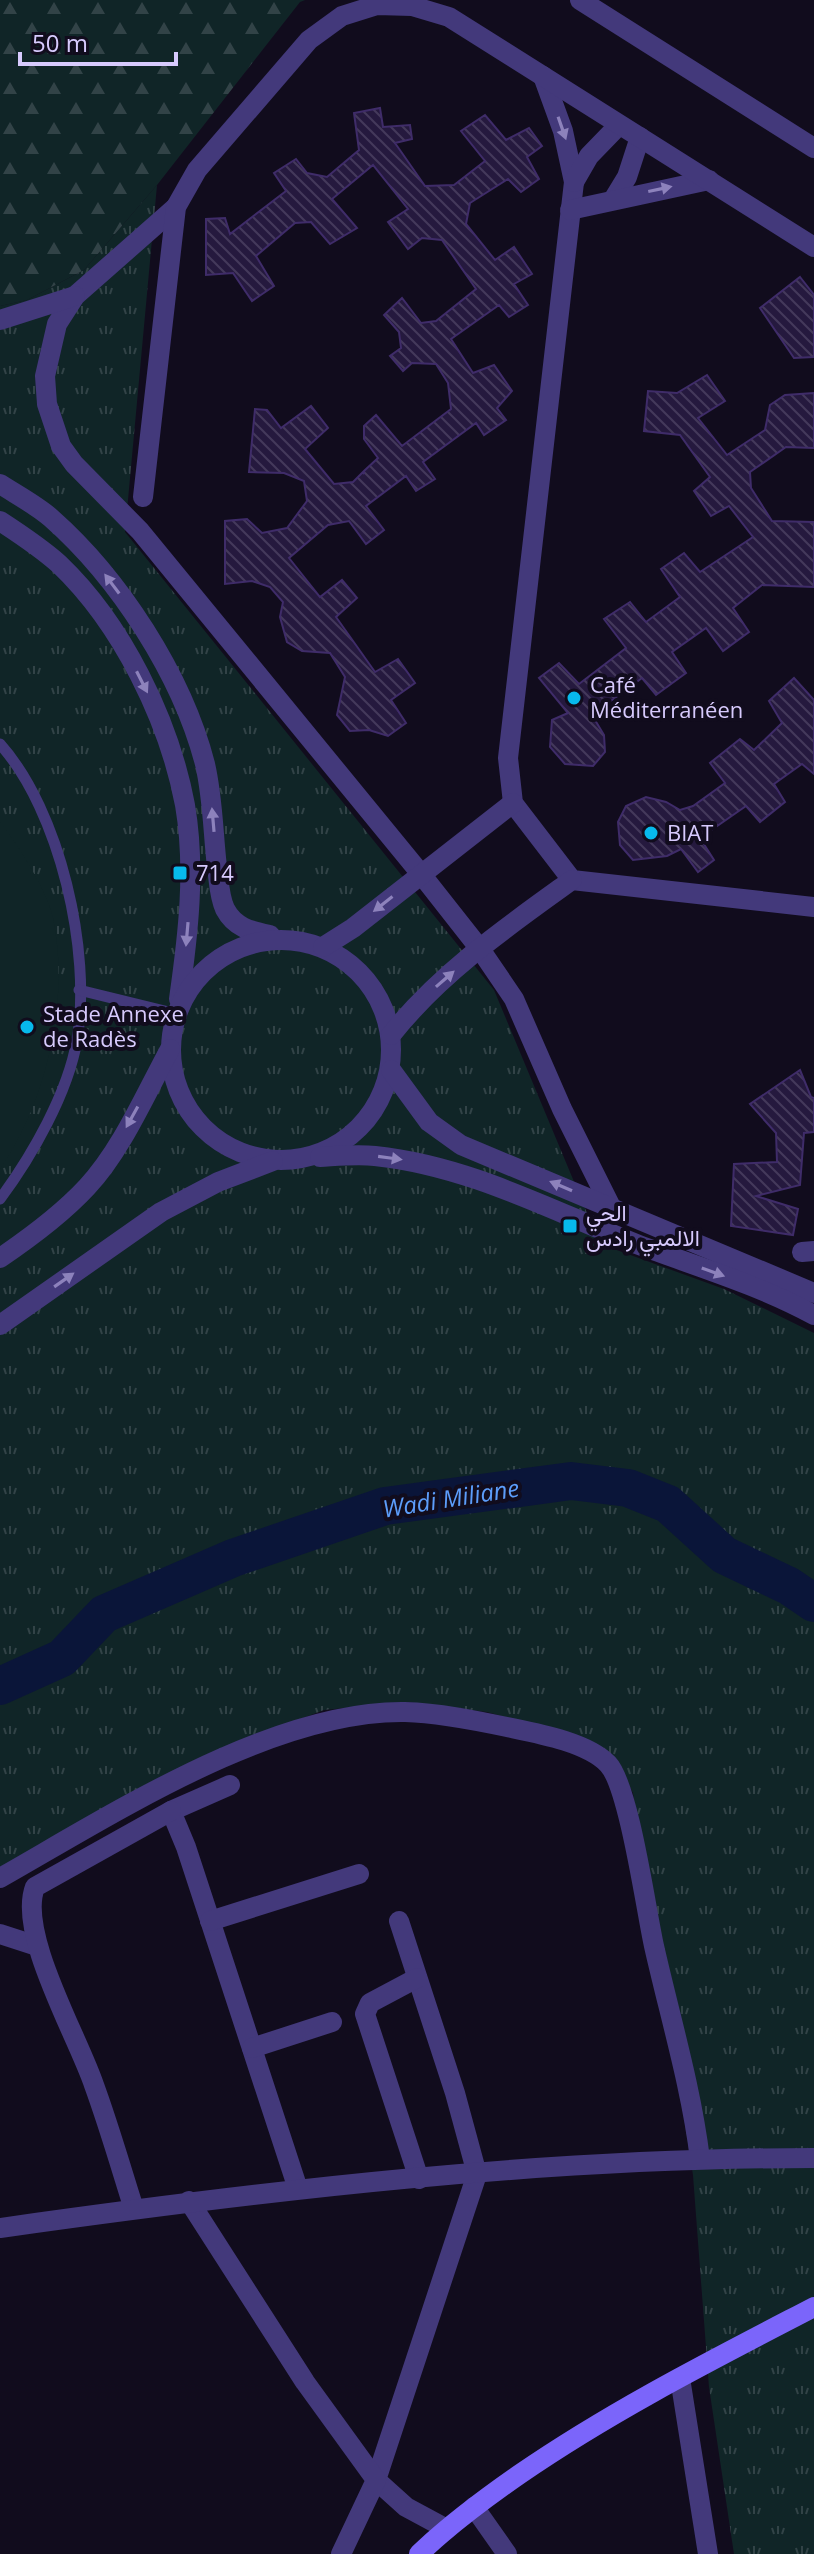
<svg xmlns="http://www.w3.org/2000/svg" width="814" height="2554" viewBox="0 0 814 2554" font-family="'Open Sans',Vazirmatn,sans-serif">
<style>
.grass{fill:url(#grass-tufts)}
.forest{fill:url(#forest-firs)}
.green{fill:#102527}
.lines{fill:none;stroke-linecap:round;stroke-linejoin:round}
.river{stroke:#0a1539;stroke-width:38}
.building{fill:url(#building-back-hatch);stroke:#3f2c69;stroke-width:2}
.service{stroke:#43397b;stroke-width:11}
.minor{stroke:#43397b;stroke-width:20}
.secondary{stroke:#7b65fa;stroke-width:20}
.oneway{fill:#8d82bc}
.poi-dot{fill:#07b9ec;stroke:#110c1d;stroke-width:3}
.labels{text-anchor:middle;stroke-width:8;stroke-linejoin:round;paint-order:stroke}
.poi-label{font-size:22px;fill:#d7cafd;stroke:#110c1d;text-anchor:start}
.water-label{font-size:24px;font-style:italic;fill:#5c9dfa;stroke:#110c1d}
</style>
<defs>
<pattern id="grass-tufts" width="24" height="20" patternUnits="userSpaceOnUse" patternTransform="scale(2)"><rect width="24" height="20" fill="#102527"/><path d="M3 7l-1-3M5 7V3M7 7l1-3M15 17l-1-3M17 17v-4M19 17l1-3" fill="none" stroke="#324347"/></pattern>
<pattern id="forest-firs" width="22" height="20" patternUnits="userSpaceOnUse" patternTransform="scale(2)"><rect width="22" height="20" fill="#102527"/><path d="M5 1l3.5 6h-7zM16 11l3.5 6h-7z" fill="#324347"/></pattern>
<pattern id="building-back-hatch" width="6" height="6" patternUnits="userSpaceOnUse" patternTransform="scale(2)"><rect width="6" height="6" fill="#25193e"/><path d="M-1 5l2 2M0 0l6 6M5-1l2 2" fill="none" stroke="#44395b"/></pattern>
</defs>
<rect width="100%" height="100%" fill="#110c1d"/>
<polygon class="grass" points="157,185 125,532 494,990 600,1244 724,1289 814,1333 814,2554 734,2554 709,2387 693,2175 633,1793 615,1759 574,1736 487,1712 407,1702 324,1710 211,1753 0,1867 0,306 27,300 84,270"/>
<polygon class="forest" points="0,0 305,0 300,2 157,185 84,270 27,300 0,306"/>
<path class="green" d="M0,822C17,843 48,892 53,918C70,999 47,1101 0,1169Z"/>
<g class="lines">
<polyline class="river" points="0,1686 62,1658 104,1614 233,1558 385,1506 571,1481 628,1488 668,1504 724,1555 789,1586 814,1603"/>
</g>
<g class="building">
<polygon points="380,108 383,127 410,125 412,139 395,143 425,186 454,185 485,161 461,131 485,115 506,140 529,128 542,146 527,157 539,179 521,192 508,179 470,203 466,224 495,260 514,247 532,274 514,284 528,305 509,317 499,305 451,339 473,373 494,365 512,391 497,408 506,420 484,435 476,423 423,462 435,479 416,491 406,476 366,506 384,530 366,544 349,521 328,525 289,558 320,597 342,580 357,598 336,617 375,672 398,659 415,683 391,700 406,723 388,736 369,730 350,731 337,715 345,677 330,653 302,651 287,642 280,617 283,602 270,587 252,581 225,584 225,521 247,519 262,533 287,528 307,501 304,481 284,473 249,472 255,409 267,410 281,428 311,406 328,428 305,449 334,484 353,482 363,472 364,474 364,471 378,458 364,439 364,426 376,415 402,446 451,409 448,383 436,364 412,363 403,371 390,356 401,348 399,332 384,315 402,298 421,323 436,321 476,289 442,240 422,238 408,249 388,222 408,209 373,165 332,199 357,228 330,244 311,222 295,223 256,256 274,286 252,301 233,273 206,275 206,219 225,218 230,234 286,191 274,173 296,159 307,173 327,177 359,150 354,113"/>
<polygon points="800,277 814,295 814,357 794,358 760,308"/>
<polygon points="707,375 725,401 698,418 727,455 765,430 770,405 785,395 814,393 814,448 786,447 750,472 751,488 772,521 814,522 814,587 762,585 733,608 749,632 723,651 706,628 672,652 686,673 656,695 642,678 592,715 604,735 605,752 593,766 565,764 550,747 552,720 568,713 539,678 559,663 579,684 626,648 604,619 630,602 646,622 680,597 661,569 684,553 700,572 753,537 729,506 711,516 694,491 710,477 680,435 644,431 648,391 677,393"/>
<polygon points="794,678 814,700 814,774 802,764 774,784 785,802 760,822 746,806 700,838 714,860 698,872 681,849 667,856 633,860 620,845 618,822 626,806 646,797 666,802 680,810 693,806 725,783 710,763 740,739 754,750 782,723 769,701"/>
<polygon points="800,1070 811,1097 814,1098 814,1132 804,1133 800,1185 756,1196 798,1209 793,1235 731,1226 734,1164 777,1162 776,1133 750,1104"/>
</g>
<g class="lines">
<g class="service">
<path d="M0,744C60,811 92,952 77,1040C68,1093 32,1156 0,1199"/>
<polyline points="79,990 177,1014"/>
</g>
<g class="minor">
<polyline points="580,0 814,148"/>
<polyline points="543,76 563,131 574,182 508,758 513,803 572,880 814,907"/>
<polyline points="574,182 589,156 619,125"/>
<polyline points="613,200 627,177 640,137"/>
<polyline points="176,207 75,296 57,324 45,376 47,404 61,446 74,464 140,531 421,874 480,949 514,999 562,1109 611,1207"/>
<polyline points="570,210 709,180"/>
<polyline points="0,320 75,296"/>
<path d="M0,484C17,495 36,505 51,518C119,578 182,675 205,764C213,798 213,833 217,867C219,881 219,896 225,909C235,928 251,931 270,935"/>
<polyline points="143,497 176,207 197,170 309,40 342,16 377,5 412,6 449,17 814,247"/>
<path d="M0,521C20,534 41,548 59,564C122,624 169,720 185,805C196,869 188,936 179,999"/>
<circle cx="281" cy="1050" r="110"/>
<polyline points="323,947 353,928 513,803"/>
<path d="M391,1035C440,973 508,926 572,880"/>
<polyline points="391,1070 429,1122 461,1145 814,1293"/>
<path d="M320,1157C338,1156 357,1154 375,1156C470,1166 552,1211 639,1245C698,1267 759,1285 814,1315"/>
<polyline points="802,1252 814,1251"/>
<path d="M0,1258C31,1237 61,1215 87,1187C121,1151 146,1093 170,1049"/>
<polyline points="0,1325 161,1212 218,1182 273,1161"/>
<polyline points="230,1785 171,1811 186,1847 298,2189"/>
<path d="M0,1878C113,1814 273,1710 405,1712C439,1713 474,1720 507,1727C536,1733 587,1742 608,1764C629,1786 646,1910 654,1946C670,2017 691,2086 700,2159"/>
<polyline points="210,1921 359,1874"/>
<polyline points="399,1921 455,2093 477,2174 376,2480 406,2507 445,2528"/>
<polyline points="0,1934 37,1946"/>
<polyline points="417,1978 370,2003 365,2014 419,2179"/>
<polyline points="252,2048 332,2022"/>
<polyline points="189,2201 305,2382 376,2480 341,2554"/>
<path d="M134,2209C121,2168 109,2126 94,2085C78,2037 17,1933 35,1887L171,1811"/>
<path d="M0,2228C269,2190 542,2158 814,2158"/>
<polyline points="680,2378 708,2554"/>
<polyline points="474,2507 507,2554"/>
</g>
<path class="secondary" d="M419,2554C450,2524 484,2499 520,2474C613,2410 714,2359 814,2307"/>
</g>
<defs><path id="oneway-solid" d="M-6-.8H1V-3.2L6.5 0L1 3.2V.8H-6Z" transform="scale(2)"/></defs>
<g class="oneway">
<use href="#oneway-solid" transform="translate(562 128) rotate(71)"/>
<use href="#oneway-solid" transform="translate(660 189) rotate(-12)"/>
<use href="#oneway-solid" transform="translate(112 584) rotate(-127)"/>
<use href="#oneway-solid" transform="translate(142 682) rotate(63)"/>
<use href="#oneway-solid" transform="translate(213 820) rotate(-95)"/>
<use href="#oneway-solid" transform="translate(383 904) rotate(142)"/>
<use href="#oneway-solid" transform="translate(187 934) rotate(95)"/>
<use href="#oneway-solid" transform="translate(445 979) rotate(-41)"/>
<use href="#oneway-solid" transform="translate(132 1117) rotate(119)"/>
<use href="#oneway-solid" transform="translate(390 1158) rotate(8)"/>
<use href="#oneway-solid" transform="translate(561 1186) rotate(-157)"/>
<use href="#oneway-solid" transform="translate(713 1272) rotate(20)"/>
<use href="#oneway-solid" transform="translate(64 1280) rotate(-35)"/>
</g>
<g class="poi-dot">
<circle cx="574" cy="698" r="8"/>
<circle cx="651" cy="833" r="8"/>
<rect x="172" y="865" width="16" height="16" rx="4"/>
<circle cx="27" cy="1027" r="8"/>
<rect x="562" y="1218" width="16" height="16" rx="4"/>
</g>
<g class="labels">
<g class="poi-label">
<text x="590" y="693">Café<tspan x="590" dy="25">Méditerranéen</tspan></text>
<text x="667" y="841">BIAT</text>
<text x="196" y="881">714</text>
<text x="43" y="1022">Stade Annexe<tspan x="43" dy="25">de Radès</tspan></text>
<text x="586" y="1221">الحي<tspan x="586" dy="25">الالمبي رادس</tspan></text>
</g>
<g class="water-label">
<text transform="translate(451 1499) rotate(-9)" y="8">Wadi Miliane</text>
</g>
</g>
<path d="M20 52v12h156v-12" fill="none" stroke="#d7cafd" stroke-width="4"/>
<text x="32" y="52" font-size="24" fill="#d7cafd" stroke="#110c1d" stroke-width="6" paint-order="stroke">50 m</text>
</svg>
